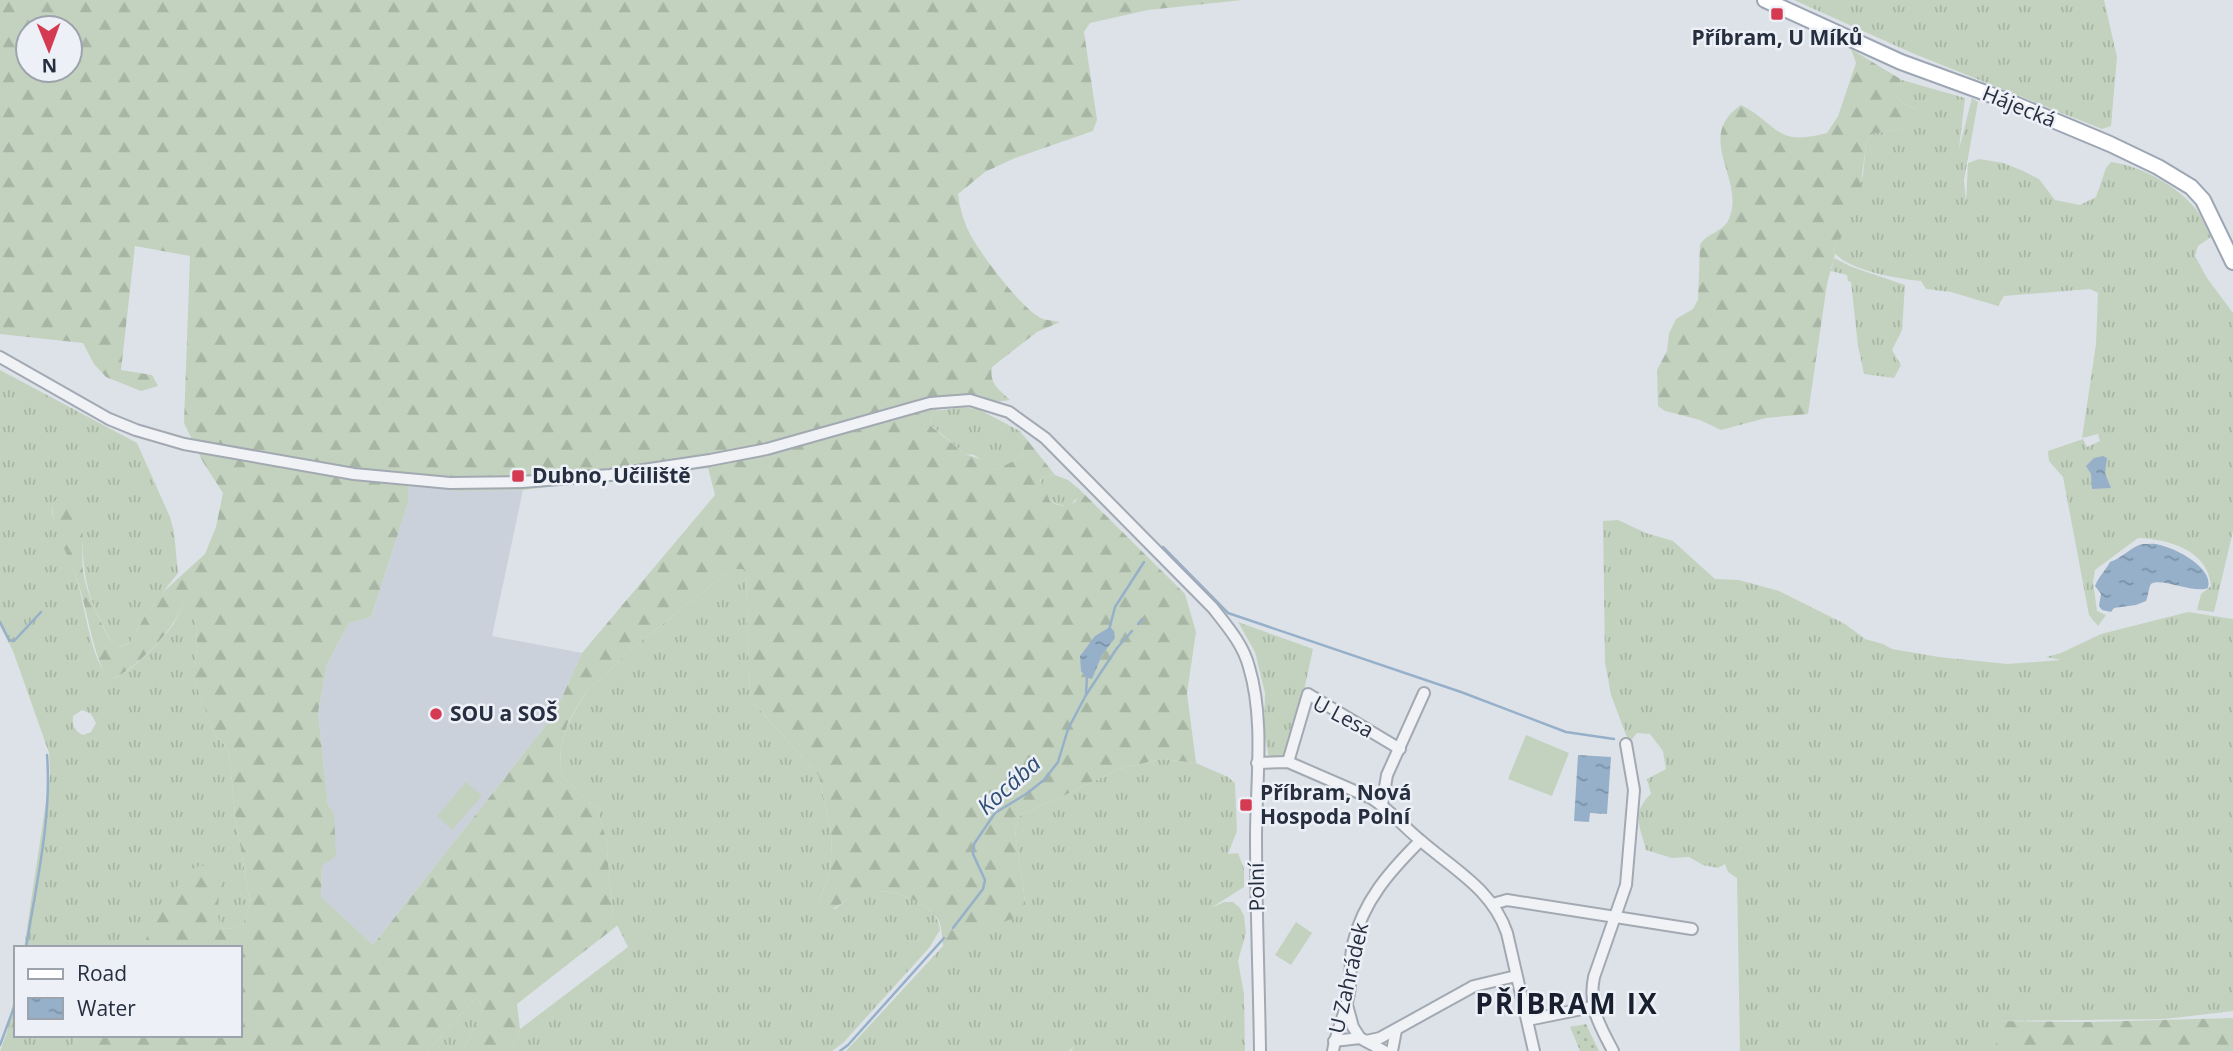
<svg xmlns="http://www.w3.org/2000/svg" width="2233" height="1051" viewBox="0 0 2233 1051" font-family="'Open Sans',sans-serif">
<style>
.built{fill:#cbd1da}
.grass{fill:url(#grass-tufts);fill-rule:evenodd}
.forest{fill:url(#forest-firs);fill-rule:evenodd}
.park{fill:url(#park-dots)}
.pitch{fill:#c3d2be}
.water{fill:url(#water-ripples)}
.lines{fill:none;stroke-linecap:round;stroke-linejoin:round}
.stream{stroke:#96b0ca;stroke-width:2.5}
.minor-casing{stroke:#a2a9b2;stroke-width:14}
.major-casing{stroke:#9ca6b4;stroke-width:18}
.minor{stroke:#f0f2f6;stroke-width:10}
.major{stroke:#fff;stroke-width:14}
.poi-dot{fill:#d43b52;stroke:#edf0f6;stroke-width:2.5}
.labels{text-anchor:middle;stroke-width:5;stroke-linejoin:round;paint-order:stroke}
.poi-label{font-size:21px;font-weight:bold;fill:#262f3f;stroke:#edf0f6;text-anchor:start}
.street-label{font-size:21px;fill:#262f3f;stroke:#edf0f6}
.water-label{font-size:23px;font-style:italic;fill:#2e4e75;stroke:#edf0f6}
.district-label{font-size:28px;font-weight:bold;letter-spacing:2px;fill:#182030;stroke:#edf0f6}
</style>
<defs>
<pattern id="grass-tufts" width="24" height="20" patternUnits="userSpaceOnUse" patternTransform="scale(1.75)"><rect width="24" height="20" fill="#c3d2be"/><path d="M3 7l-1-3M5 7V3M7 7l1-3M15 17l-1-3M17 17v-4M19 17l1-3" fill="none" stroke="#a7b5a4"/></pattern>
<pattern id="forest-firs" width="22" height="20" patternUnits="userSpaceOnUse" patternTransform="scale(1.75)"><rect width="22" height="20" fill="#c3d2be"/><path d="M5 1l3.5 6h-7zM16 11l3.5 6h-7z" fill="#a7b5a4"/></pattern>
<pattern id="park-dots" width="8" height="8" patternUnits="userSpaceOnUse" patternTransform="scale(1.75)"><rect width="8" height="8" fill="#c3d2be"/><path d="M2 2h.1M6 6h.1" fill="none" stroke="#a7b5a4" stroke-width="1.8" stroke-linecap="round"/></pattern>
<pattern id="water-ripples" width="26" height="14" patternUnits="userSpaceOnUse" patternTransform="scale(1.75)"><rect width="26" height="14" fill="#96b0ca"/><path d="M2 4q2-2 4 0t4 0M15 11q2-2 4 0t4 0" fill="none" stroke="#7a90a5"/></pattern>
</defs>
<rect width="100%" height="100%" fill="#dde2e8"/>
<polygon class="built" points="407,482 455,491 523,490 492,636 582,653 554,715 373,945 321,898 322,866 334,813 328,805 318,713 327,664 349,623 371,617 408,503"/>
<g class="grass">
<polygon points="1794,0 2104,0 2117,57 2111,126 2102,129 1912,53"/>
<path d="M1902,80L1965,98L1959,149L1972,98L1978,102L1964,180L1966,202L1968,163L1979,159L2003,163L2021,170L2039,179L2055,200L2080,205L2096,197L2106,168L2111,162C2141,166 2176,185 2195,208C2202,217 2206,228 2211,237L2198,246L2195,256L2207,278L2233,313V531L2214,612L2197,610L2201,594L2211,586C2208,550 2168,539 2138,538L2095,570L2093,582L2097,611L2106,615L2098,626L2089,615L2063,477L2049,461L2048,451L2083,439L2087,447L2100,441L2098,434L2082,438L2096,344L2098,293L2090,289L2004,296L1998,306L1951,292L1926,289L1921,281C1898,279 1846,270 1833,251L1863,175L1866,145L1872,134L1901,129L1921,111L1904,104L1897,97V87Z"/>
<polygon points="1834,258 1852,267 1905,285 1902,330 1892,350 1901,365 1894,378 1864,374 1858,346 1851,282 1848,281 1847,275 1831,271"/>
<path d="M0,370L137,443L170,517L174,532L178,573L146,614L130,643L119,647C108,641 106,632 101,621C83,587 83,562 82,524L57,499L52,505V513C60,536 70,558 77,580C85,604 91,665 111,679C128,676 164,639 174,623C177,617 180,610 184,603L188,602L196,626L197,651L194,664V679L214,734L226,746L229,753L235,814L250,903L243,924L235,928L224,929C207,913 228,887 214,868L189,874L171,897L141,948H24L50,775L49,753L13,651L0,626ZM82,710L91,714L96,723L91,732L83,735C74,730 72,726 73,716Z"/>
<polygon points="965,407 980,410 1020,431 1024,442 1024,452 1017,459 996,470 974,455 965,454 931,425 930,418 935,411"/>
<path d="M1055,475L1068,480L1078,488L1079,495L1070,506C1053,507 1040,495 1041,477Z"/>
<path d="M1618,520L1646,533L1673,541L1715,579L1739,580L1779,591L1845,624L1865,639L1883,644L1892,649L1939,657L2007,664L2061,660L2046,657L2061,653L2101,634L2188,612L2233,619V1011L2165,1019L1996,1021V1051H1740L1737,878L1728,872L1725,864L1718,868L1703,865L1689,857L1672,858L1646,850C1640,827 1631,812 1651,794L1647,779L1666,769L1663,751L1650,734L1637,733L1629,743L1611,695L1605,662L1603,521Z"/>
<path d="M732,569H742L746,572L750,699L819,776L832,837L830,873L819,901L835,909C842,904 850,896 858,893C882,885 939,900 940,930L929,948L843,1043L832,1051H512L520,1029L628,947L613,917L606,838L597,809L565,779L560,770L561,747L568,723L586,692L640,642Z"/>
<polygon points="1238,622 1313,649 1297,723 1285,757 1269,759 1264,731 1265,693 1255,652"/>
<polygon points="1161,759 1196,763 1228,777 1235,783 1237,831 1228,854 1238,853 1244,869 1244,887 1211,908 1224,902 1233,902 1240,908 1244,916 1246,933 1238,961 1244,994 1245,1051 1071,1051 1075,1045 1069,1051 846,1051 943,946 1026,907 1015,830 1019,817 1024,813 1059,798 1119,769"/>
<polygon points="16,988 16,1035 77,1035 69,1051 0,1051 7,1032"/>
<polygon points="475,999 480,1001 482,1014 463,1051 427,1051"/>
</g>
<g class="forest">
<path d="M0,0H1243L1148,10L1090,23L1084,32L1097,120L1093,131L1015,158L985,172L958,194C960,209 964,223 971,236C983,257 1019,305 1039,317C1045,321 1053,320 1060,322L1037,332L992,367C989,383 998,389 1010,400L941,409L935,411L930,418L931,426L965,454L986,461L996,470L1017,459L1024,452V442L1020,431L1055,475L1042,477L1040,480L1050,501C1059,507 1067,508 1076,501L1078,488L1185,594L1196,632L1187,693L1196,763L1161,759L1119,769L1059,798L1024,813L1019,817L1015,830L1026,907L1021,915L943,946C942,938 942,926 938,919C923,897 884,886 859,893C847,897 839,908 826,911L820,906L819,901L830,873L832,837L819,776L750,699L746,572L742,569H732L640,642L586,692L568,722L561,747L560,770L565,779L597,809L606,838L613,917L618,925L517,1004L520,1029L512,1051H463L482,1014L480,1001L475,999L427,1051H69L77,1035H240V948H141C155,924 171,887 193,869C197,866 202,865 208,866C234,871 207,913 224,929L235,928L243,924L250,903L235,814L229,753L226,746L214,734L194,679V664L197,651L196,626L188,603H184C180,610 177,617 173,623C164,639 128,675 111,679L105,675C91,645 88,613 78,582C70,557 53,532 52,505C58,497 62,496 72,497C89,517 80,546 83,571C86,590 93,605 101,622C106,633 108,642 120,647L130,643L146,614L162,593L205,554L216,527L223,493L203,462L184,423L190,256L135,246L121,370L152,375L158,386L141,391L106,377L94,364L83,343L0,334ZM28,28H70V70H28ZM708,468L715,495L582,653L554,715L373,945L321,897L322,866L336,856L334,813L328,805L318,713L327,664L349,623L371,617L408,503V482L455,491L523,490Z"/>
<path d="M1851,49L1902,80L1897,87V97L1904,104L1921,111L1922,121L1901,129L1872,134L1866,145L1859,198L1833,250L1835,254L1827,284L1808,414L1766,418L1721,430L1700,420L1665,411L1658,406L1657,370L1667,351L1669,333L1676,319L1693,309L1698,300L1700,245C1708,231 1725,233 1730,216C1744,178 1694,137 1741,105C1780,125 1774,147 1827,133L1838,116L1856,63Z"/>
<polygon points="2233,1018 2233,1051 1996,1051 1996,1021 2090,1022"/>
</g>
<polygon class="park" points="1586,1024 1599,1051 1580,1051 1570,1027"/>
<g class="pitch">
<polygon points="1526,735 1569,753 1552,796 1508,779"/>
<polygon points="466,782 482,796 452,830 437,816"/>
<polygon points="1296,922 1312,933 1291,965 1275,955"/>
</g>
<g class="water">
<polygon points="2103,456 2107,458 2105,473 2111,488 2092,489 2091,474 2086,466 2094,458"/>
<path d="M2142,544C2148,544 2155,543 2160,545C2177,549 2214,568 2208,588C2195,594 2159,577 2151,584C2149,586 2148,597 2146,601L2136,605L2114,608L2111,612L2102,610L2099,606L2101,594L2095,586C2099,576 2105,571 2110,562C2122,558 2131,547 2142,544Z"/>
<polygon points="1110,627 1114,631 1115,638 1102,655 1092,679 1087,678 1081,671 1080,656 1095,636"/>
<polygon points="1578,755 1611,757 1607,814 1590,813 1589,822 1574,821"/>
</g>
<g class="lines">
<g class="stream">
<polyline points="1163,547 1228,613 1461,692 1566,732 1614,739"/>
<polyline points="0,622 9,640 14,641 41,612"/>
<polyline points="1138,624 1142,619"/>
<polyline points="1109,630 1115,607 1144,562"/>
<polyline points="1086,694 1087,676"/>
<polyline points="953,928 983,889 985,880 973,854 974,844 995,813 1026,794 1044,780 1058,762 1068,729 1086,695 1117,648 1132,631"/>
<path d="M26,948C36,884 52,819 47,755"/>
<polyline points="0,1045 16,1002"/>
<polyline points="840,1051 848,1045 944,938"/>
</g>
<defs>
<g id="minor">
<path d="M0,357L109,419L136,430L184,444L354,474L450,483L522,482L610,475L710,460L767,449L930,403L970,400L1009,412L1045,438L1213,608C1227,626 1243,644 1249,667C1265,720 1256,782 1256,837C1256,908 1259,980 1260,1051"/>
<polyline points="1288,762 1308,694 1400,749"/>
<path d="M1257,763L1288,762L1371,798C1389,809 1403,826 1420,840C1453,869 1492,889 1507,933L1534,1051"/>
<polyline points="1382,805 1387,775 1424,693"/>
<polyline points="1493,904 1507,900 1692,929"/>
<polyline points="1347,1005 1353,1027 1360,1038"/>
<polyline points="1528,1020 1592,1007"/>
<polyline points="1334,1041 1360,1038 1384,1051"/>
<polyline points="1366,1041 1380,1038 1474,986 1516,976"/>
<path d="M1333,1051C1336,1031 1346,1013 1349,993C1352,977 1349,960 1353,944C1363,901 1390,871 1420,841"/>
<polyline points="1392,1051 1396,1030"/>
<path d="M1613,1051C1599,1024 1588,1007 1594,977L1626,885L1634,790L1626,744"/>
</g>
<polyline id="major" points="1765,0 1901,62 2005,100 2110,144 2158,167 2191,187 2203,200 2233,262"/>
</defs>
<use href="#minor" class="minor-casing"/>
<use href="#major" class="major-casing"/>
<use href="#minor" class="minor"/>
<use href="#major" class="major"/>
</g>
<g class="poi-dot">
<rect x="1770" y="7" width="14" height="14" rx="3.5"/>
<rect x="511" y="469" width="14" height="14" rx="3.5"/>
<circle cx="436" cy="714" r="7"/>
<rect x="1239" y="798" width="14" height="14" rx="3.5"/>
</g>
<g class="labels">
<g class="poi-label">
<text x="1777" y="45" text-anchor="middle">Příbram, U Míků</text>
<text x="532" y="483">Dubno, Učiliště</text>
<text x="450" y="721">SOU a SOŠ</text>
<text x="1260" y="800">Příbram, Nová<tspan x="1260" dy="24">Hospoda Polní</tspan></text>
</g>
<g class="street-label">
<text transform="translate(2019 107) rotate(22)" y="7">Hájecká</text>
<text transform="translate(1343 717) rotate(28)" y="7">U Lesa</text>
<text transform="translate(1257 887) rotate(-91)" y="7">Polní</text>
<text transform="translate(1349 978) rotate(-77)" y="7">U Zahrádek</text>
</g>
<g class="water-label">
<text transform="translate(1009 785) rotate(-42)" y="8">Kocába</text>
</g>
<g class="district-label">
<text x="1567" y="1014">PŘÍBRAM IX</text>
</g>
</g>
<rect x="14" y="946" width="228" height="91" fill="#edf0f6" stroke="#9da3ad" stroke-width="2"/>
<rect x="28" y="969" width="35" height="10" fill="#ffffff" stroke="#9da3ad" stroke-width="2"/>
<text x="77" y="981" font-size="21" fill="#262f3f">Road</text>
<rect x="28" y="998" width="35" height="21" fill="url(#water-ripples)" stroke="#9da3ad" stroke-width="2"/>
<text x="77" y="1016" font-size="21" fill="#262f3f">Water</text>
<g transform="translate(49 49) rotate(179)"><circle r="33" fill="#edf0f6" stroke="#9da3ad" stroke-width="2"/>
<path d="M0-5L12 26L0 18L-12 26Z" fill="#d43b52"/>
<text y="-10" font-size="19" font-weight="bold" text-anchor="middle" fill="#262f3f">N</text>
</g>
</svg>
